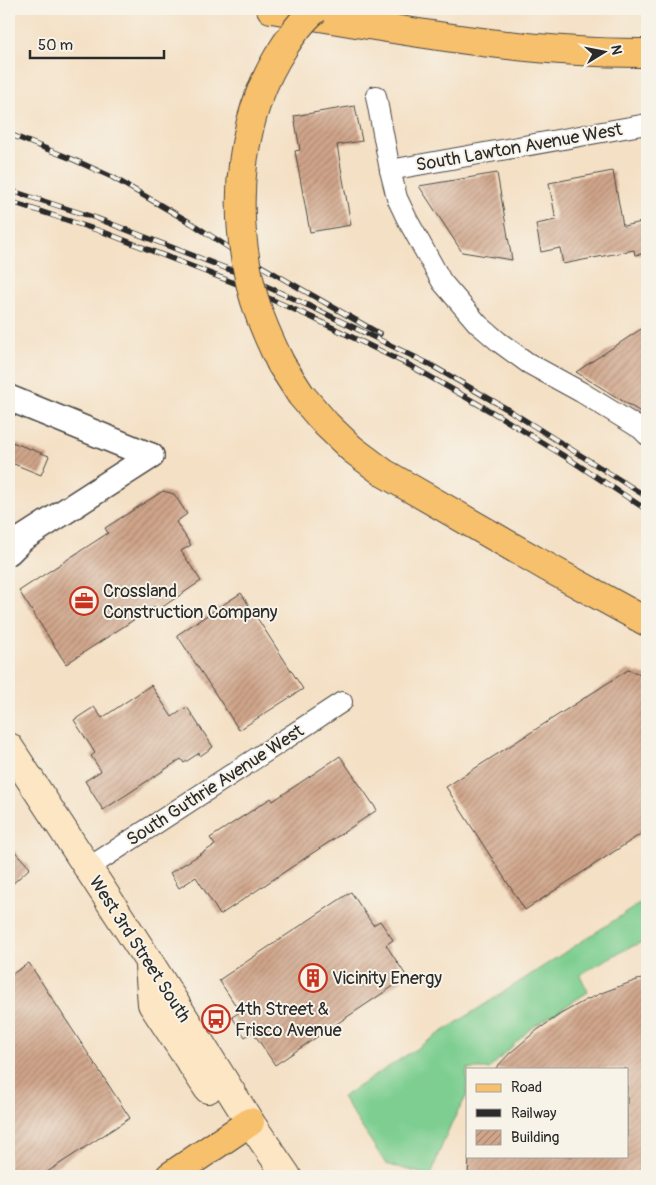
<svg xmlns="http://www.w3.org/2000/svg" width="656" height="1185" viewBox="0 0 656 1185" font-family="Pangolin,sans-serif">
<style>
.grass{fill:#7dce90;stroke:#547c5e}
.building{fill:url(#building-hatch)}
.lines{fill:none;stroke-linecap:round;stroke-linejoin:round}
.minor-casing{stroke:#494642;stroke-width:22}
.tertiary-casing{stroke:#494642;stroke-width:28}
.secondary-casing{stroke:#494642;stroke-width:30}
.primary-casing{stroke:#494642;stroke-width:30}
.motorway-casing{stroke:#494642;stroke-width:30}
.minor{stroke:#fff;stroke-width:20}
.tertiary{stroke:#fff;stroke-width:25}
.secondary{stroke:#fce6c4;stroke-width:28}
.primary{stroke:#f7c06c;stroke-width:28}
.motorway{stroke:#f7c06c;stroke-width:28}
.rail-casing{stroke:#2b2b2b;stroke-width:5.5}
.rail{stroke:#f7f3e8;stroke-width:4;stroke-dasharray:11;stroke-linecap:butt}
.motorway-bridge-casing{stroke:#494642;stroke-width:30;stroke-linecap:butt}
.motorway-bridge{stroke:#f7c06c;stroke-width:28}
.labels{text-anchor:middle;stroke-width:4;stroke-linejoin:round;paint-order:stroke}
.street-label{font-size:18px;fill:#2b2b2b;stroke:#f7f3e8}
.poi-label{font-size:18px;fill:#2b2b2b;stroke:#f7f3e8;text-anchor:start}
</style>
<defs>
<pattern id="building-hatch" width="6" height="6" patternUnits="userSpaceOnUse" patternTransform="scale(1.25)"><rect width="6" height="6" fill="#d0a58a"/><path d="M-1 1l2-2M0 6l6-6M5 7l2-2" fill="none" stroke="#a98771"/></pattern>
</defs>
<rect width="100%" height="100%" fill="#f7f3e8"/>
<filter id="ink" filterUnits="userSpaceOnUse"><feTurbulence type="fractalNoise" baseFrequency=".02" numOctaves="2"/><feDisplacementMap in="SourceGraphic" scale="10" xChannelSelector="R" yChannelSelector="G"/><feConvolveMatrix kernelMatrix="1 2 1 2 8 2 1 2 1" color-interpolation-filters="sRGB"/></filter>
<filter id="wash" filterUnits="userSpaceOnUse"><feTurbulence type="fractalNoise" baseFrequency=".0096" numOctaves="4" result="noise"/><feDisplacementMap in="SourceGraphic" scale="20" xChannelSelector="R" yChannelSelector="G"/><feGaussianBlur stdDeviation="1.12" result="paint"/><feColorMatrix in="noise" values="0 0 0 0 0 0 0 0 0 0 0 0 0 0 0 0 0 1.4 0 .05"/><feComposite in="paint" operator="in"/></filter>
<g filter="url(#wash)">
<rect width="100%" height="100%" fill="#f4e0c5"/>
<path class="grass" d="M647,899V940C623,950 602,961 580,975L588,992L530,1029L489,1069H467V1095L451,1124L438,1155L431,1176L386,1164L342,1097Z"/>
<g id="blocks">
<g class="building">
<polygon points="355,106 362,141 337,145 351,225 310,232 295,151 300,150 294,116"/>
<polygon points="613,171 623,226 647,221 647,253 635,255 634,250 563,264 560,248 541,252 536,224 556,220 549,183"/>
<polygon points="497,173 512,260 462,252 419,186"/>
<polygon points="647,325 647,416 576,372"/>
<polygon points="9,441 49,456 41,475 9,462"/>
<polygon points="163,491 174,494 187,514 176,522 191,545 181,551 201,581 158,610 155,606 66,664 19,591 108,533 105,528"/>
<polygon points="241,593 303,689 239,730 177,635"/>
<polygon points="628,670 647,676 647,830 525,910 446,787"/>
<polygon points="151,685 172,717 187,707 213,747 200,756 199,753 184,763 181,759 103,810 85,781 101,771 91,756 95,753 74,720 94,707 102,718"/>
<polygon points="340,756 377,810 220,915 196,877 179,888 170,873 215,845 210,838 271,798 273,801"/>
<polygon points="9,845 30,868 9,887"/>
<polygon points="351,892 373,925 380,921 393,940 386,945 407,977 275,1065 253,1032 245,1037 232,1017 240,1012 219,980"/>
<polygon points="29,963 130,1118 41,1176 9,1176 9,976"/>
<polygon points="647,978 647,1176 468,1176 469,1156 627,1156 627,1069 495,1069 509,1054 536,1031 559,1015 584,1001 604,992 637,980"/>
</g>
</g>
</g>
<g filter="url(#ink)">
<use href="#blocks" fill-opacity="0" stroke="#494642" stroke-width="1"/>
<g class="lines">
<defs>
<g id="minor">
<polyline points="376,96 390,170 397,198 407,219 442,282 478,324 499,342 528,363 581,392 641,429 647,435"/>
<polyline points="390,170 647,124"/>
<polyline points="88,868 342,702"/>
</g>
<g id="tertiary">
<polyline points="9,398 151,456"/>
<polyline points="9,552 22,539 151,456"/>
</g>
<g id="secondary">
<polyline points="9,747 148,960 250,1122 287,1176"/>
<polyline points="149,966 152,1004 208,1089"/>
</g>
<polyline id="primary" points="170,1176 250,1122"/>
<g id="motorway">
<path d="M271,9C395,29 520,54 647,53"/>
<polyline points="281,364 301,395 326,424 352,449 384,473 547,567 647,622"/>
</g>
</defs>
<use href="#minor" class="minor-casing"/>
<use href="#tertiary" class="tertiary-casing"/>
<use href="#secondary" class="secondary-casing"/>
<use href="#primary" class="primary-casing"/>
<use href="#motorway" class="motorway-casing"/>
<use href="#minor" class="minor"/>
<use href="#tertiary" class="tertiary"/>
<use href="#secondary" class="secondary"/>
<use href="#primary" class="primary"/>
<use href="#motorway" class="motorway"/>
<defs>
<g id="rail">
<polyline points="9,134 72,159 112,177 191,223 231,249 380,334"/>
<polyline points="9,190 96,218 233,271 318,310 429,364 507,409 647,497"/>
<polyline points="9,201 106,233 237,284 311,317 411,366 499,416 569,459 647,510"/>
</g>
</defs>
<use href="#rail" class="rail-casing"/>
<use href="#rail" class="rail"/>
<defs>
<path id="motorway-bridge" d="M281,364C272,345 262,325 256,304C253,296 251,287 249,278C232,201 240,114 284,47C293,33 303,19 316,9"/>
</defs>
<use href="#motorway-bridge" class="motorway-bridge-casing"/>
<use href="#motorway-bridge" class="motorway-bridge"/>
</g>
</g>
<defs>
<symbol id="office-ring" viewBox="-11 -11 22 22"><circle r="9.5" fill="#f7f3e8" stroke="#c8321e" stroke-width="1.5"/><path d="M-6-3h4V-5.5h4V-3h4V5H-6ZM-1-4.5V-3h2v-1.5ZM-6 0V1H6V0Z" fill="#c8321e"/></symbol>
<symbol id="building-ring" viewBox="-11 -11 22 22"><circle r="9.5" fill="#f7f3e8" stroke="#c8321e" stroke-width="1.5"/><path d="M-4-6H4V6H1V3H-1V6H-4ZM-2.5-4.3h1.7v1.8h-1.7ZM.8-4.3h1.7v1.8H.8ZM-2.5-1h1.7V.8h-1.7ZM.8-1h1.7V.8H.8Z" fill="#c8321e"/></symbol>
<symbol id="bus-ring" viewBox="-11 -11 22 22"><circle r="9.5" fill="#f7f3e8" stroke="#c8321e" stroke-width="1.5"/><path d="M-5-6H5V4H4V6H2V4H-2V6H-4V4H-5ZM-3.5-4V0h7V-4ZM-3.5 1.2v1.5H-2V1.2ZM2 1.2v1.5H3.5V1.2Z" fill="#c8321e"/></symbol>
</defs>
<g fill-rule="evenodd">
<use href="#office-ring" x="68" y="585" width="32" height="32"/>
<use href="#building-ring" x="297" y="962" width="32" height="32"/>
<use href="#bus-ring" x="200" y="1003" width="32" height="32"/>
</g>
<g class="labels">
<g class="street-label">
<text transform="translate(519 147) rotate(-10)" y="6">South Lawton Avenue West</text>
<text transform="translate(215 785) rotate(-33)" y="6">South Guthrie Avenue West</text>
<text transform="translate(140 949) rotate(57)" y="6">West 3rd Street South</text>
</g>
<g class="poi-label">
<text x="103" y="597">Crossland<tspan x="103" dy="21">Construction Company</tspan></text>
<text x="332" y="984">Vicinity Energy</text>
<text x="235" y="1015">4th Street &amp;<tspan x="235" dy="21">Frisco Avenue</tspan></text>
</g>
</g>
<rect width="656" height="1185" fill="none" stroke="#f7f3e8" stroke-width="30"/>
<rect x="466" y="1068" width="162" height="90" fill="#f7f3e8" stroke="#a5a39c"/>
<rect x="476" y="1084" width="25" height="8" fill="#f7c06c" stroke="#a5a39c"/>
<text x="511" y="1092" font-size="15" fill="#2b2b2b">Road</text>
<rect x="476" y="1109" width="25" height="8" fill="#2b2b2b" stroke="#a5a39c"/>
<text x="511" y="1118" font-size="15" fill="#2b2b2b">Railway</text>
<rect x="476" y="1130" width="25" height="15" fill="url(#building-hatch)" stroke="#a5a39c"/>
<text x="511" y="1142" font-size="15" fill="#2b2b2b">Building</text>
<g transform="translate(604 52) rotate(80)" stroke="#f7f3e8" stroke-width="4" paint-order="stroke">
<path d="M0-4L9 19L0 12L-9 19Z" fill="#2b2b2b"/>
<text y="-8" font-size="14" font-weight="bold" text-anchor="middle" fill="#2b2b2b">N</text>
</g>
<path d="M30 50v8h134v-8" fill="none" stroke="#2b2b2b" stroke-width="2.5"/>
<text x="38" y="50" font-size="15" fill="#2b2b2b" stroke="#f7f3e8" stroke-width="4" paint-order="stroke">50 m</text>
</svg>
